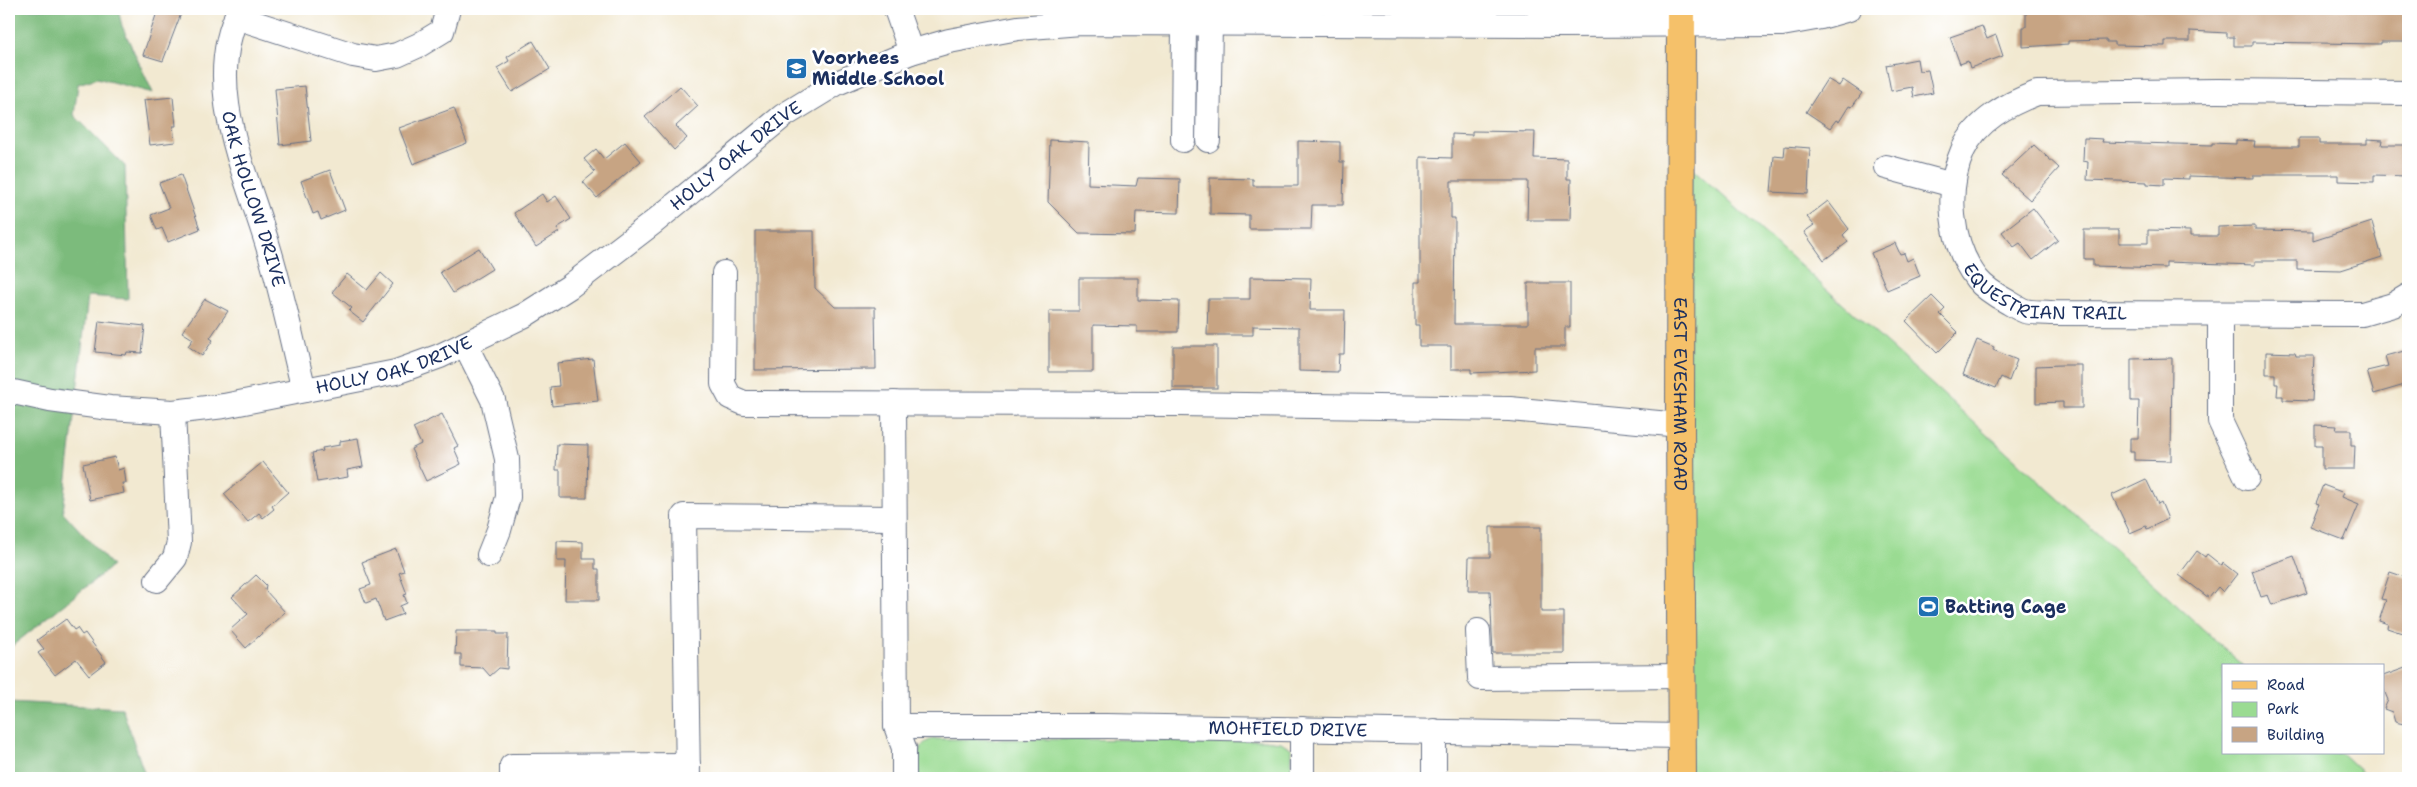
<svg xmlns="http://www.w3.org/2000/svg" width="2417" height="787" viewBox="0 0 2417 787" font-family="'Shantell Sans',sans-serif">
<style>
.green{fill:#9adb92;stroke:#5a8578}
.forest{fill:#7bbb7c;stroke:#4b756d}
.building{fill:#c7a483}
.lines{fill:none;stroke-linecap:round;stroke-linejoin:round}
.minor-casing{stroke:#667086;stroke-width:26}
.major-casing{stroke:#667086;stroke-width:30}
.minor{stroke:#fff;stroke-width:24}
.major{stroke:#f5c16b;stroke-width:28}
.labels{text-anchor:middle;stroke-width:5;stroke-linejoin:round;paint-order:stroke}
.poi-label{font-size:18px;font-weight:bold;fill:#1b2f5e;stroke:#fff;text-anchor:start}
.street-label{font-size:18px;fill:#1b2f5e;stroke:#fff}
</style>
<rect width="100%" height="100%" fill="#fff"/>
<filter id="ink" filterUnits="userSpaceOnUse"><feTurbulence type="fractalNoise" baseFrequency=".02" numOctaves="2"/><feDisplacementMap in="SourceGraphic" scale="10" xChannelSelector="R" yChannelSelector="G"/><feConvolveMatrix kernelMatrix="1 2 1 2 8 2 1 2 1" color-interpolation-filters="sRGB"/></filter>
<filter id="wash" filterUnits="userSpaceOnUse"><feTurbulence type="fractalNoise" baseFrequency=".0096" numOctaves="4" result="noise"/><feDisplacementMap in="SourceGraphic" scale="20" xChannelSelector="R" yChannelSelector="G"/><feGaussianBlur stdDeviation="1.12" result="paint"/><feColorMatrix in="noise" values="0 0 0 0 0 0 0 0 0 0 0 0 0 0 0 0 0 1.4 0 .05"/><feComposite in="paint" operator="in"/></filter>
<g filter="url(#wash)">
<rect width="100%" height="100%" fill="#f2e9d1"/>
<g class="green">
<polygon points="1681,158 2244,666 2223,666 2223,753 2341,753 2368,778 1682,778"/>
<path d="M935,739L1264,740L1281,742L1292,749L1291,778H919C919,761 914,742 935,739Z"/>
</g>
<g class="forest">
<polygon points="9,9 118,9 122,26 153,93 97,78 78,84 74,115 125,166 128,299 88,296 63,512 112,566 12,646 9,662"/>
<polygon points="9,702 122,708 146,778 9,778"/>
</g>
<g id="blocks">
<g class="building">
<polygon points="158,9 182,11 163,61 143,55"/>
<polygon points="2026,9 2408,9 2408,42 2381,42 2381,44 2252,42 2252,46 2234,46 2234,37 2227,37 2227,33 2190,31 2190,41 2165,41 2165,46 2114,45 2114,42 2106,42 2106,40 2068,41 2068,44 2023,47 2023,27 2026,27"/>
<polygon points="1982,26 1987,39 1996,35 2003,56 1970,68 1968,61 1960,64 1950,37"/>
<polygon points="533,41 550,69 512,92 497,68 509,61 507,57"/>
<polygon points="1917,59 1919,71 1928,70 1933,93 1914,97 1912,87 1891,91 1886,65"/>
<polygon points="1827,79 1839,86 1843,80 1862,93 1852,107 1849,106 1839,122 1836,120 1830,128 1806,112"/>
<polygon points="305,86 311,141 280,145 275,89"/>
<polygon points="680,86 698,106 676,126 687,138 674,150 645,117"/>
<polygon points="173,97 176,126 173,126 175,142 150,145 144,100"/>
<polygon points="454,108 467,143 413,164 399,128"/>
<polygon points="1472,131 1535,132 1534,158 1567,159 1567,179 1571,179 1570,220 1527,220 1528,181 1451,181 1451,218 1455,218 1454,324 1528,324 1528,283 1570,283 1570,327 1565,327 1565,347 1535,347 1535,370 1471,373 1471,369 1451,369 1451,346 1419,346 1419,325 1415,325 1415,282 1420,282 1420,157 1452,158 1452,134 1472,135"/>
<polygon points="2084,138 2103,139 2102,142 2212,145 2212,143 2236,144 2236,140 2255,141 2254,147 2299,147 2299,138 2319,138 2319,144 2367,144 2367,139 2383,140 2382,145 2408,145 2408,176 2374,175 2374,182 2338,181 2338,175 2253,175 2253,178 2189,176 2189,179 2164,178 2164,185 2147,184 2147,182 2087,180 2088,162 2083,161"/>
<polygon points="1050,140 1089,142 1088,184 1136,186 1138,178 1180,179 1179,213 1136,212 1135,234 1079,233 1048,202"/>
<polygon points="1298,141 1340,142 1340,162 1344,162 1343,205 1312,205 1311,229 1249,229 1249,215 1210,214 1210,178 1253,179 1253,186 1298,186"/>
<polygon points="625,142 641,161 597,198 583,182 595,172 584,159 596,149 604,159"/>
<polygon points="2034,145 2059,168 2030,200 2002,175"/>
<polygon points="1785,146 1810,148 1808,194 1771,192 1774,156 1784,157"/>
<polygon points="330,170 345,210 321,220 318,212 313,214 301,181"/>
<polygon points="181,175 200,229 168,242 162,228 157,230 151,215 169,208 159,183"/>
<polygon points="542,194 547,202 556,196 571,219 557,228 559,232 536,247 514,213"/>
<polygon points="1828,201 1849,229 1843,235 1848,242 1824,260 1804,232 1814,225 1807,217"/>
<polygon points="2033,208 2058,240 2033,260 2020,243 2014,247 2002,232"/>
<polygon points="2372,222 2382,257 2341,270 2297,269 2297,261 2255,261 2255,265 2166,262 2166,268 2093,266 2093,259 2084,259 2084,230 2119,230 2119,243 2148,243 2148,230 2190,231 2190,236 2218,236 2218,227 2255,226 2255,230 2313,231 2313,241"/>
<polygon points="755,231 814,231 815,288 835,307 875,307 876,369 755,370"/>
<polygon points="1895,243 1900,254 1904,253 1907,261 1913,258 1920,276 1887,290 1871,253"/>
<polygon points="479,248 492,269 453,293 440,272"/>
<polygon points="381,273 393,284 363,322 349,311 352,308 332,292 347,274 367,290"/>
<polygon points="1250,277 1311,278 1310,310 1345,310 1344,354 1339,354 1338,372 1299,371 1299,327 1253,326 1253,335 1207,335 1208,299 1250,299"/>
<polygon points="1079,278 1138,278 1138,300 1179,301 1178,332 1137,332 1137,326 1093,325 1093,372 1049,372 1049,311 1079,311"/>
<polygon points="1932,296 1945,309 1940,314 1958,332 1937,353 1906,321"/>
<polygon points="205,299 228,311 210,338 213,340 202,356 188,346 193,339 182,332"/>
<polygon points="99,321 145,326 142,353 127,352 126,355 95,352"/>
<polygon points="1977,340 1994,347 1993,350 2017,360 2009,381 2001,377 1996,388 1963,375"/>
<rect x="1173" y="346" width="44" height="42"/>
<polygon points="2404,351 2408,367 2408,384 2374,394 2367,371 2388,366 2385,356"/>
<polygon points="2266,352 2295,353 2296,356 2314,356 2312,401 2283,400 2283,396 2277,396 2278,384 2275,384 2275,374 2266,374"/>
<polygon points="2172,358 2171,461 2134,460 2134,451 2130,451 2130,438 2138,438 2139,401 2131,401 2131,359"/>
<polygon points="593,359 598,401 552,406 550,387 559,386 557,363"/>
<polygon points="2061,365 2082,365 2082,408 2063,408 2063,402 2036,403 2036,366"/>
<polygon points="442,414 458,446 454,448 461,464 426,481 411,449 421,444 413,428"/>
<polygon points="2315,425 2337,426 2336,430 2351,430 2351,445 2355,445 2354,469 2322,469 2322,446 2315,446"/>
<polygon points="358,438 363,467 347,470 348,477 317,482 312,453 323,451 322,448 340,445 340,441"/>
<polygon points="557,444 588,445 587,498 560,498 560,470 556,470"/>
<polygon points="115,457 118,470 124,468 126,483 122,483 124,493 90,500 83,464"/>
<polygon points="263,462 288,492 272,506 274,509 263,518 259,513 248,522 224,494"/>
<polygon points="2146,479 2158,504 2161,502 2168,519 2147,529 2146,526 2130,533 2112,495"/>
<polygon points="2323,485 2344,493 2342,497 2359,504 2344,540 2310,527 2319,504 2316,503"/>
<polygon points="1490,527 1541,527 1541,612 1564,612 1564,653 1493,653 1490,591 1468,591 1469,557 1490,557"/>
<polygon points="557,541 583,542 583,559 595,559 595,569 599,569 599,600 565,600 566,561 557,561"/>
<polygon points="396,549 404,571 399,573 407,594 404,595 407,603 400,606 403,614 384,621 376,599 366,603 360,589 371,585 362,562"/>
<polygon points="2197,551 2205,557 2207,554 2222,566 2223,563 2237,574 2223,592 2218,587 2209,598 2179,575"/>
<polygon points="2294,556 2307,593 2272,605 2268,595 2261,597 2252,571"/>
<polygon points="2390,572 2408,578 2408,635 2387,628 2388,624 2379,621 2386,600 2381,599"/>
<polygon points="256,575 266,585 265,590 285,612 246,648 230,630 248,614 232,597"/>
<polygon points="66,619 74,630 77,628 82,635 85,633 106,662 89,675 76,659 55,675 38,653 44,649 37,640"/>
<polygon points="456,631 497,631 497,634 508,634 507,669 499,668 490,676 483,668 461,667 461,654 455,654"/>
<polygon points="2408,667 2408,725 2395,722 2392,712 2384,709 2388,700 2383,688 2383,676"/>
</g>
</g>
</g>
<g filter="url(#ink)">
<use href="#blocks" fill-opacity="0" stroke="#667086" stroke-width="1"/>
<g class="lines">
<defs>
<g id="minor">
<path id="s1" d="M240,9C202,83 245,170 267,243C282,291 292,342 304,390"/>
<polyline points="896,9 911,52"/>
<polyline points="1200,13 1210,24 1208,140"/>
<polyline points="236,17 353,55 376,59 397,55 419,45 442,31 448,9"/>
<path id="s2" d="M2408,93L2218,91L2037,93C2008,104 1977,120 1963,150C1945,190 1950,244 1977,279C1985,289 1997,296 2008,302C2013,305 2019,309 2025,311C2033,313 2043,312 2051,313L2362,314L2393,305L2408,296"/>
<polyline points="1183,140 1184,23"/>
<polyline points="1886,167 1953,185"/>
<polyline points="724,273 723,384 730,397 744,403 1179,404 1510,409 1680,425"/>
<polyline points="2220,314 2220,421 2247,478"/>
<polyline points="465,344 493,400 507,459 508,497 499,530 489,555"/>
<path id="s3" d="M9,391L50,400L110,408L173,412L224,406L396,372L440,356L525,315L569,287L654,222L783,116L837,83L911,52L949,41L1018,28L1081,23L1560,25L1782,24L1821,17L1849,9"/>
<polyline points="894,403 896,726 904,748 904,778"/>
<polyline points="157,580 175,558 179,542 173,412"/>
<polyline points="1478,631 1480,678 1681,676"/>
<path id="s4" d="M896,726H1107L1682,736"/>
<polyline points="512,778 512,766 688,765"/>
<polyline points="688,778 684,516 894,518"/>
<polyline points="1302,778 1302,729"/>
<polyline points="1434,778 1434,731"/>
</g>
<g id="major">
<path id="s5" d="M1681,9L1680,425L1682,778"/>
</g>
</defs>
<use href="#minor" class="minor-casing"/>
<use href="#major" class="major-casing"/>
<use href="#minor" class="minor"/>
<use href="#major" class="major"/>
</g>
</g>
<defs>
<symbol id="school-square" viewBox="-11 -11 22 22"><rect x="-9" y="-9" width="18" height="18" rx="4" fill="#1f6fb2" stroke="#fff"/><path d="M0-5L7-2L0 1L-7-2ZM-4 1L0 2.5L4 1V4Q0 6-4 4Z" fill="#fff"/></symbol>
<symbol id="stadium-square" viewBox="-11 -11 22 22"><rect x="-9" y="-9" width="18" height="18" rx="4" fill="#1f6fb2" stroke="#fff"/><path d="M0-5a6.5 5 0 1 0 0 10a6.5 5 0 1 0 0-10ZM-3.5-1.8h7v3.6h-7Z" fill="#fff"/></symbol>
</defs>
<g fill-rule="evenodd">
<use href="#school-square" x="784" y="56" width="25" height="25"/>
<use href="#stadium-square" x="1916" y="594" width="25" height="25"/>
</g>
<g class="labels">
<g class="poi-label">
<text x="812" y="64">Voorhees<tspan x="812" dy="21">Middle School</tspan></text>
<text x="1945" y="613">Batting Cage</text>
</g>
<g class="street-label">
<text dy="6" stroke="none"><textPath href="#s3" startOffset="798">HOLLY OAK DRIVE</textPath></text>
<text dy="6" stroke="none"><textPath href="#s1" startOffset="196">OAK HOLLOW DRIVE</textPath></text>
<text dy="6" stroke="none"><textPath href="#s2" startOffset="674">EQUESTRIAN TRAIL</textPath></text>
<text dy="6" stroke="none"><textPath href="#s3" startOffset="392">HOLLY OAK DRIVE</textPath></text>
<text dy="6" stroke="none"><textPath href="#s5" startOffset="385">EAST EVESHAM ROAD</textPath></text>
<text dy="6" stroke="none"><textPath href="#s4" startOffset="392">MOHFIELD DRIVE</textPath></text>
</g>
</g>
<rect width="2417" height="787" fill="none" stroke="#fff" stroke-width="30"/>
<rect x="2222" y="664" width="162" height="90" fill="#ffffff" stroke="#a4acbf"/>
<rect x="2232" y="681" width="25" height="8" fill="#f5c16b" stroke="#a4acbf"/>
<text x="2267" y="690" font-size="15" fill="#1b2f5e">Road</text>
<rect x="2232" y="702" width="25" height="15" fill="#9adb92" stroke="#a4acbf"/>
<text x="2267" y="714" font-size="15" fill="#1b2f5e">Park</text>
<rect x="2232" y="727" width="25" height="15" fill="#c7a483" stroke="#a4acbf"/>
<text x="2267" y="740" font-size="15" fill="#1b2f5e">Building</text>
</svg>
